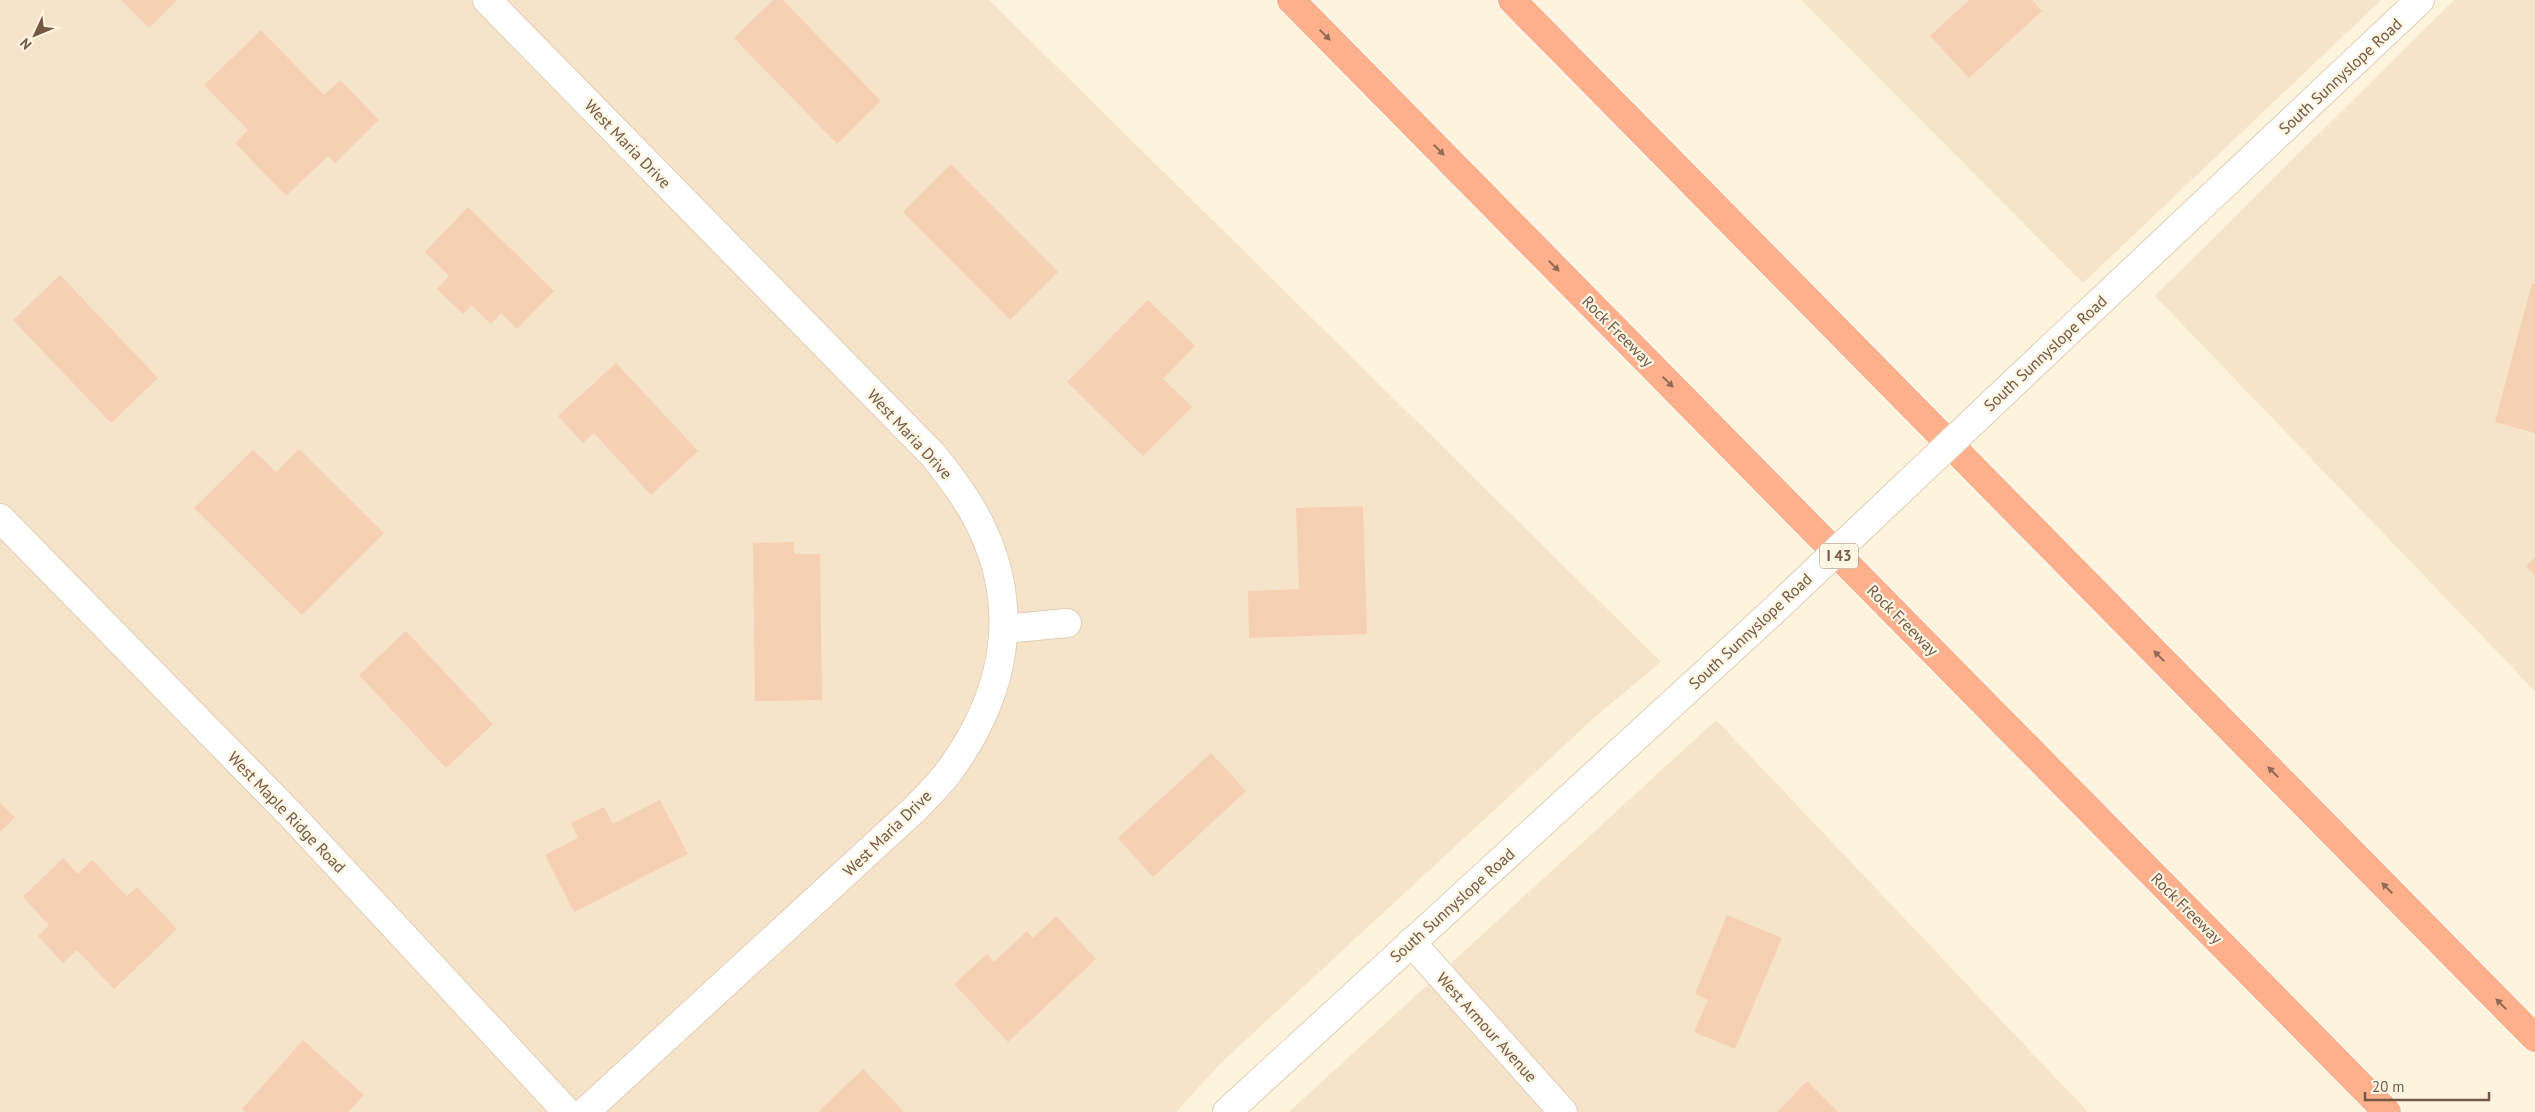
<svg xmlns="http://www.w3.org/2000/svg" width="2535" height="1112" viewBox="0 0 2535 1112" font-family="'PT Sans',sans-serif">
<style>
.residential{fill:#f6e4ca}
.building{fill:#f5d0b2}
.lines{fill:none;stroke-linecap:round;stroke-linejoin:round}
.minor-casing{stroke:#e2ceb8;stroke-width:30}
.highway-casing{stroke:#fff;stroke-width:30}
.minor{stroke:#fff;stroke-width:28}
.highway{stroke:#feb08d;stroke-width:28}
.minor-bridge-casing{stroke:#e2ceb8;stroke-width:30;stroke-linecap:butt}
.minor-bridge{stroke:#fff;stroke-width:28}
.oneway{fill:#906a53}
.labels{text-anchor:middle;stroke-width:4.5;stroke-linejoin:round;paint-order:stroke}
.shield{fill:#fff6e4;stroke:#9e8774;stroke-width:1}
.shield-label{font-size:15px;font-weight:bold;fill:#755844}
.street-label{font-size:16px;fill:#755844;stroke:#fff6e4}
</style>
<rect width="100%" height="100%" fill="#fef3dc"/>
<g class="residential">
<polygon points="0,0 989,0 1661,662 1596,716 1223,1061 1176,1112 0,1112"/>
<polygon points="1801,0 2381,0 2083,283"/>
<polygon points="2454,0 2535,0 2535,691 2155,296"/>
<polygon points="1716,720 2088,1112 1289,1112"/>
</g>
<g class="building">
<polygon points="121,0 177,0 149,28"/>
<polygon points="773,0 783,0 881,101 837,144 734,38"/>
<polygon points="1969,0 2032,0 2042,11 1969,78 1930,36"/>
<polygon points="261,30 324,95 340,80 379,120 335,163 328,156 286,196 235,143 248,130 204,85"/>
<polygon points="951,164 1058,272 1010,320 903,212"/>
<polygon points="468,207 554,291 517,329 501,313 491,324 471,305 463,314 437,289 449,276 425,252"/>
<polygon points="60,275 158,378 111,423 13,320"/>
<polygon points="2532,283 2535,284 2535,433 2495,422"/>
<polygon points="1148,300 1195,346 1163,379 1192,407 1143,456 1067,382"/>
<polygon points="616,363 698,451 651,495 594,433 583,443 558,416"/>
<polygon points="299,449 384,533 302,615 194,508 253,450 276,472"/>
<polygon points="1363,506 1367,634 1249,638 1248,591 1299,589 1296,508"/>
<polygon points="794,542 794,554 820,554 822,700 755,701 753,543"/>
<polygon points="2535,557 2535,576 2526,566"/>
<polygon points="406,631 493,724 446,768 359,675"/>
<polygon points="1211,753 1246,791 1153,877 1118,838"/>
<polygon points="660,800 688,854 574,912 545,855 578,838 571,823 604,807 613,824"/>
<polygon points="0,803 15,817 0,832"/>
<polygon points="63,858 78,874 92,860 127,896 137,887 177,929 114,989 77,950 63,963 38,936 49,925 23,897"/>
<polygon points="1727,915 1782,938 1735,1049 1694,1032 1708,1000 1695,994"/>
<polygon points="1056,916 1096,959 1008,1042 954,984 987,954 994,962 1027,931 1033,938"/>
<polygon points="303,1040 364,1095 348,1112 246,1112 242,1109"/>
<polygon points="863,1069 904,1112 818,1112"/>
<polygon points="1807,1081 1838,1112 1777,1112"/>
</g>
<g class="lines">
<defs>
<g id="minor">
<path d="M487,0L934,456C952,479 972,505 984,533C1021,616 1003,697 950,770C941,783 928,795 917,807L585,1112"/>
<polyline points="2017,380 2420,0"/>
<polyline points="0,518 293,817 567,1112"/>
<polyline points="1005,629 1067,623"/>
<polyline points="1411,942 1563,1112"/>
<polyline points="1227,1112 1769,615"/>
</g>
<g id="highway">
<polyline points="1291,0 2387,1112"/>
<polyline points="1512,0 2535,1038"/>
</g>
</defs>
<use href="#minor" class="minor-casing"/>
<use href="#highway" class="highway-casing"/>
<use href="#minor" class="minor"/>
<use href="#highway" class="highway"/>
<defs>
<polyline id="minor-bridge" points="1769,615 2017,380"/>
</defs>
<use href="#minor-bridge" class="minor-bridge-casing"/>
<use href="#minor-bridge" class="minor-bridge"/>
</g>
<defs><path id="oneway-solid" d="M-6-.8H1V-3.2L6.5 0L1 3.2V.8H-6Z" transform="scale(1.25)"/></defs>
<g class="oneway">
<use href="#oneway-solid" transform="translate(1325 35) rotate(45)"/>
<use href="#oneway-solid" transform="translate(1439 150) rotate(45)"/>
<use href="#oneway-solid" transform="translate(1554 266) rotate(45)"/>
<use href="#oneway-solid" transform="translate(1668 382) rotate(45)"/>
<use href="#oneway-solid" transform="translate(2159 656) rotate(-135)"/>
<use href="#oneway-solid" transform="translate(2273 772) rotate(-135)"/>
<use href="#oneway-solid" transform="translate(2387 888) rotate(-135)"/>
<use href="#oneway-solid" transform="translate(2501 1004) rotate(-135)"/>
</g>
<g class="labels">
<rect class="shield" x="1820" y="543.5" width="38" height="25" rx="4"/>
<g class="shield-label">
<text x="1839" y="561">I 43</text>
</g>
<g class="street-label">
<text transform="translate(2340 76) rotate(-43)" y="6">South Sunnyslope Road</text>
<text transform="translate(628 144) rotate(46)" y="6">West Maria Drive</text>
<text transform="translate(1618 331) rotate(45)" y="6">Rock Freeway</text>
<text transform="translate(2045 353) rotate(-43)" y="6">South Sunnyslope Road</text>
<text transform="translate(910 434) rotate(47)" y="6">West Maria Drive</text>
<text transform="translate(1903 620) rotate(45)" y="6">Rock Freeway</text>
<text transform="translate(1750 631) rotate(-43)" y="6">South Sunnyslope Road</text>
<text transform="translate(287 812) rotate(46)" y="6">West Maple Ridge Road</text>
<text transform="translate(887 833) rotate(-44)" y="6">West Maria Drive</text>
<text transform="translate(1452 905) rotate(-42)" y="6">South Sunnyslope Road</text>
<text transform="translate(2187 908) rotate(45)" y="6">Rock Freeway</text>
<text transform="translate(1487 1027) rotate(48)" y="6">West Armour Avenue</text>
</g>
</g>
<g transform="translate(35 35) rotate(226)" stroke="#fff6e4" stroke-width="4" paint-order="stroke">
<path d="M0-4L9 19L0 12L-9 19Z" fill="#755844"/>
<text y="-8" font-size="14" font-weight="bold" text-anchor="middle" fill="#755844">N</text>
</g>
<path d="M2365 1092v8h124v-8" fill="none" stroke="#755844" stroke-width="2.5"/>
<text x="2372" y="1092" font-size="15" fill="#755844" stroke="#fff6e4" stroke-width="4" paint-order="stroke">20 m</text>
</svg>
